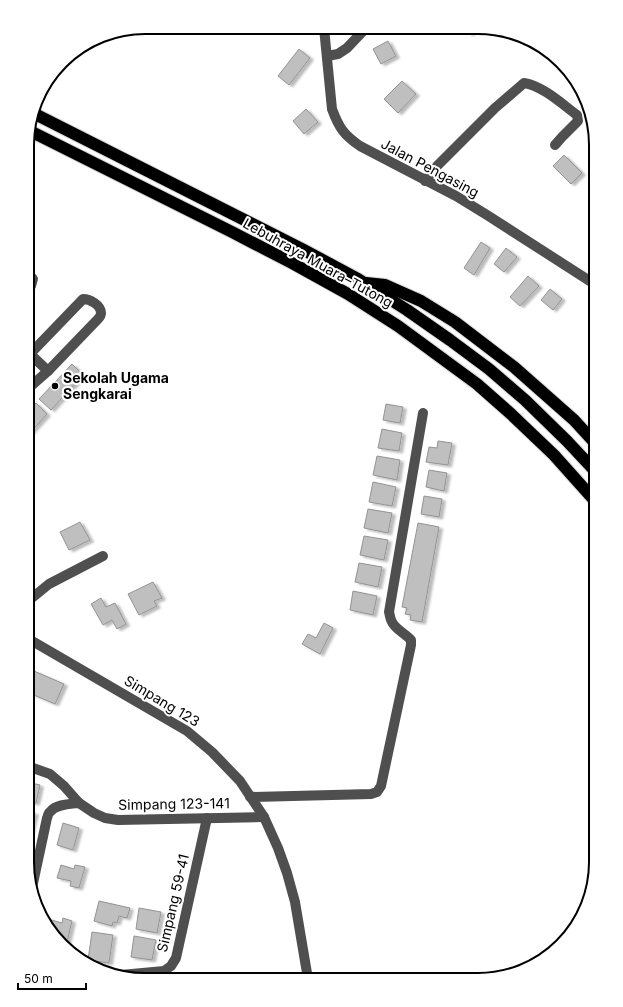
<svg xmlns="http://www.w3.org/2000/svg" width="623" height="1007" viewBox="0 0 623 1007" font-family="Inter,sans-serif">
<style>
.building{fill:#bfbfbf;stroke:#939393;filter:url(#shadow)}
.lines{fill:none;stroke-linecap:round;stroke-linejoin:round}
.highway-casing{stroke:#dbdbdb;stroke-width:14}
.minor{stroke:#4f4f4f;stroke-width:10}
.highway{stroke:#000;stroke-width:12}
.poi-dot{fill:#000;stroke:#fff;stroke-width:1.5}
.labels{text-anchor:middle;stroke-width:4;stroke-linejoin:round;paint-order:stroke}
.street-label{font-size:14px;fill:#000;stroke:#fff}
.poi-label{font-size:14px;font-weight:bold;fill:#000;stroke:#fff;text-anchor:start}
.rim{fill:none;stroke:#000;stroke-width:2}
</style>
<defs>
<filter id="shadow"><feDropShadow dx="3.5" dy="2" stdDeviation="1" flood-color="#0004"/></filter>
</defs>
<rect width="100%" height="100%" fill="#fff"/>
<g class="building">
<polygon points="464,29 474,29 470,34"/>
<polygon points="388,41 396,56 381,64 373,49"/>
<polygon points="299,49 310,58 289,85 278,76"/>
<polygon points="402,81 416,94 398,113 384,99"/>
<polygon points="306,109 318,122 304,134 293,121"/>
<polygon points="564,155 582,173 571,184 553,166"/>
<polygon points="481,242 490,248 474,275 464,268"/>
<polygon points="506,248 517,257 504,272 494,264"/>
<polygon points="528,276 539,286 520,306 510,297"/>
<polygon points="550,289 562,299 553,310 541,300"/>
<polygon points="72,364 83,375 51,410 39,399"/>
<polygon points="36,403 47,414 28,435 28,412"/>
<polygon points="386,404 403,407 400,423 383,420"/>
<polygon points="382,429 402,433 399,451 378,448"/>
<polygon points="438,441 452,443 448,465 426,462 429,447 437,448"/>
<polygon points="377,456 400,460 397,480 373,475"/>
<polygon points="429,470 447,473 444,491 426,487"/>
<polygon points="373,482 396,487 392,506 369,502"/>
<polygon points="424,496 442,499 439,517 421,514"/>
<polygon points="368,509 392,513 388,533 364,528"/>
<polygon points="80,522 90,540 69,550 60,532"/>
<polygon points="418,523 439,527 422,622 410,620 411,615 405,614 407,608 402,607"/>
<polygon points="364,536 388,540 384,560 360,555"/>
<polygon points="359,563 382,567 378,587 355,582"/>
<polygon points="153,582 162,598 154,601 157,606 139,615 128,594"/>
<polygon points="353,591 377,596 373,615 350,610"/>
<polygon points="101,598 106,607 115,603 126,624 117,629 112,620 103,625 91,604"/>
<polygon points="324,623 333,628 320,654 302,644 308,634 316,638"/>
<polygon points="34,671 64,684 55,704 27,692 27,686"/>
<polygon points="27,782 40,785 36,803 27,801"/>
<polygon points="27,811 35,813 30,833 27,833"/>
<polygon points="63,823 79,828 73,850 57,845"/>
<polygon points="61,865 74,869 75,865 85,867 79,888 70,886 71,881 57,878"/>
<polygon points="99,901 130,908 127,918 119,916 117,923 113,922 112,926 94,921"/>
<polygon points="139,908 161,912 157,933 136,929"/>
<polygon points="63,918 72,921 67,942 62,941 59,937 59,935 57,935 48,922 48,919 62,923"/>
<polygon points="92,932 113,935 109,963 88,960"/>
<polygon points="134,936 156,940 152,960 131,957"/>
</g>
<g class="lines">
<defs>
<g id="highway">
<polyline points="33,113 302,249 358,279 407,310 450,340 489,369 525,400 567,441 596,472"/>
<polyline points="28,130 232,232 292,263 348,294 398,326 477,384 511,414 554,455 596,502"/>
<polyline points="366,283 385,285 421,301 455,322 514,367 574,420 596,444"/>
</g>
</defs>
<use href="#highway" class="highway-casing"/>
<g class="minor">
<path d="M324,28L332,109C339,128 344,135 360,146L456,196L487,215L596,285"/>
<polyline points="327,56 338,54 347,48 366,28"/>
<path d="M425,181L437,166L495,108L524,83C543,86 562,104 577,115L578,121L562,137L555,145"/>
<polyline points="28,290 31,286 33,279 28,273"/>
<path d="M28,356L30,354L83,299C90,299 101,305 101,313C101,315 99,318 98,319L48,371L30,354L28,352"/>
<polyline points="28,386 31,386 48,371"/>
<polyline points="27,602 49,584 103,556"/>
<polyline points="27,638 187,731 212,752 240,781 264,817 278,848 287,873 295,902 308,979"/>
<polyline points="27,767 33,768 50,774 64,786 79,803 94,813 105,818 118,820 264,817"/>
<path d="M250,797L371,794L377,792L381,786L411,645V640C405,633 396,630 392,622C390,619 390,615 389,612L423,413"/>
<path d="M32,888L47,818C48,816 48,813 50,812C56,804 70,804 79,803"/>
<polyline points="121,975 164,971 171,966 176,958 207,818"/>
<polyline points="244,979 268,977 273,979"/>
</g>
<use href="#highway" class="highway"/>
</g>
<circle class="poi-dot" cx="55" cy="386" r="4"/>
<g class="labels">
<g class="street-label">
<text transform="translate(430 168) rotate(28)" y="5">Jalan Pengasing</text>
<text transform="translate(318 263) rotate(29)" y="5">Lebuhraya Muara–Tutong</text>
<text transform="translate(162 701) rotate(31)" y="5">Simpang 123</text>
<text transform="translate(174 804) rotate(-1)" y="5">Simpang 123-141</text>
<text transform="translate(173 903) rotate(-77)" y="5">Simpang 59-41</text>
</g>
<g class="poi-label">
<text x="63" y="383">Sekolah Ugama<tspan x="63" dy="16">Sengkarai</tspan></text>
</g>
</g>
<path d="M0 0H623V1007H0ZM145 34H478A111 111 0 0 1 589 145V862A111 111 0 0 1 478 973H145A111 111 0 0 1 34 862V145A111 111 0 0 1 145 34Z" fill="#fff" fill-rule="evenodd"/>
<path class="rim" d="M145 34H478A111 111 0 0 1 589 145V862A111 111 0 0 1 478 973H145A111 111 0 0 1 34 862V145A111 111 0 0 1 145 34Z"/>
<path d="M18 983v6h68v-6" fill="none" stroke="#000000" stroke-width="2"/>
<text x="24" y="983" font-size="12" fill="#000000" stroke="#ffffff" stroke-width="3" paint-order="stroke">50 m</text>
</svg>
